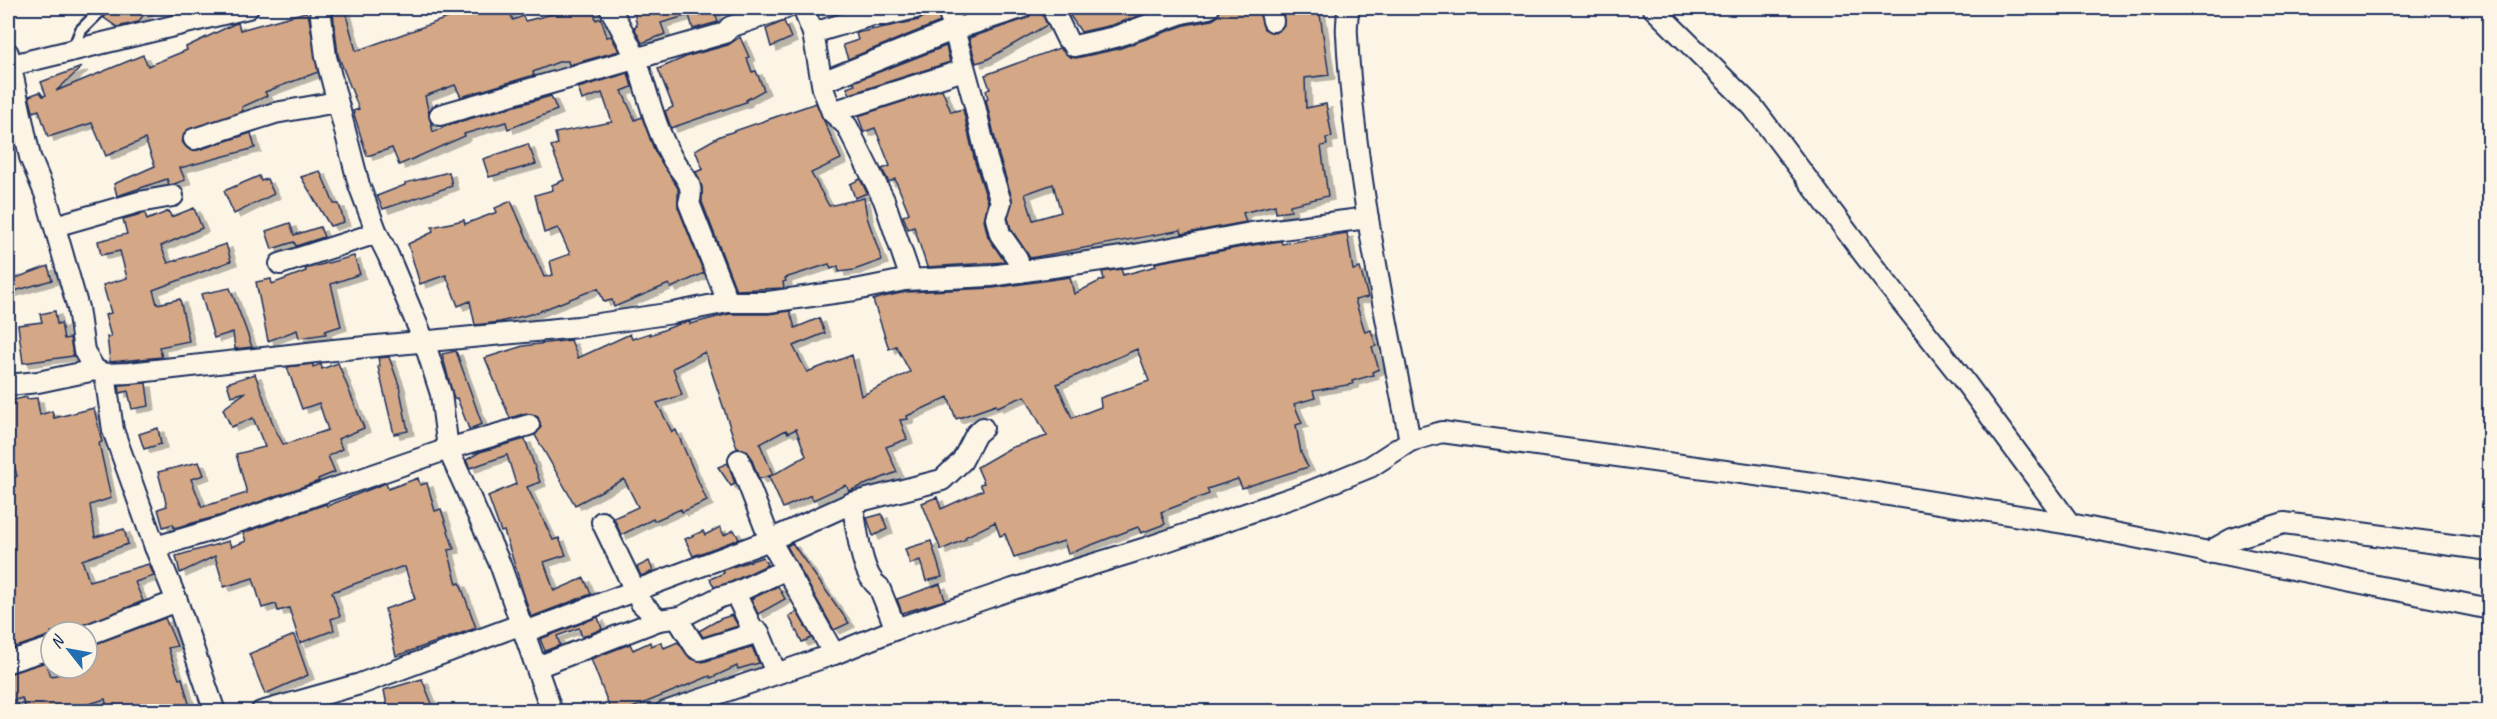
<svg xmlns="http://www.w3.org/2000/svg" width="2497" height="719" viewBox="0 0 2497 719" font-family="Caveat,sans-serif">
<style>
.building{fill:#d4a886;stroke:#1b2f5e;stroke-width:1.5;fill-rule:evenodd;filter:url(#shadow)}
.lines{fill:none;stroke-linecap:round;stroke-linejoin:round}
.service-casing{stroke:#1b2f5e;stroke-width:15}
.minor-casing{stroke:#1b2f5e;stroke-width:24}
.service{stroke:#fcf5e5;stroke-width:10}
.minor{stroke:#fcf5e5;stroke-width:20}
</style>
<defs>
<filter id="shadow"><feDropShadow dx="6" dy="4" stdDeviation="0" flood-color="#0004"/></filter>
</defs>
<rect width="100%" height="100%" fill="#fcf5e5"/>
<filter id="ink" filterUnits="userSpaceOnUse"><feTurbulence type="fractalNoise" baseFrequency=".0167" numOctaves="2"/><feDisplacementMap in="SourceGraphic" scale="12" xChannelSelector="R" yChannelSelector="G"/><feConvolveMatrix kernelMatrix="1 2 1 2 8 2 1 2 1" color-interpolation-filters="sRGB"/></filter>
<g filter="url(#ink)">
<g class="building">
<polygon points="110,8 149,8 138,22 117,27 104,18"/>
<polygon points="459,8 508,8 513,20 523,16 525,21 576,8 593,8 596,20 601,18 607,37 611,36 619,51 569,65 568,61 561,61 533,72 534,75 461,97 455,85 425,96 433,132 451,124 551,96 557,110 508,129 506,122 464,134 465,136 399,165 392,148 367,156 353,111 359,109 338,55 333,12 345,11 356,51 461,13"/>
<polygon points="633,8 714,8 718,22 693,29 689,15 661,23 665,34 642,43 634,27 637,26"/>
<polygon points="928,8 936,8 940,22 848,59 843,45 858,40 856,33 919,20 925,16"/>
<polygon points="1033,8 1040,8 1047,25 986,60 976,63 969,38 1025,19 1030,16"/>
<polygon points="1065,8 1121,8 1123,14 1142,8 1162,8 1112,25 1081,32"/>
<path d="M1221,8H1258L1264,29L1275,33L1284,25L1283,11L1319,8L1329,75L1305,78L1306,108L1326,104L1332,137L1326,138L1327,145L1321,146L1328,196L1290,205L1291,211L1276,213L1275,205L1246,212L1243,213L1246,222L1182,234L1181,230L1030,258L1011,229L1008,218L1012,198L999,156L986,100L988,99L986,90L990,89L985,75L1059,48L1070,57L1076,58L1118,49L1185,25L1212,20L1217,17ZM1053,184L1061,212L1033,220L1025,194Z"/>
<polygon points="306,12 309,18 318,72 265,92 267,96 242,107 243,111 186,131 182,142 191,151 198,150 251,133 255,148 180,168 185,180 174,184 169,185 167,179 117,196 114,184 155,166 145,139 106,156 92,123 48,137 39,110 33,112 29,96 40,92 43,96 46,95 41,82 82,67 56,91 143,55 148,66 187,50 186,47 234,24 238,23 240,30"/>
<polygon points="784,21 791,38 771,47 766,29"/>
<polygon points="740,37 749,57 747,58 752,72 756,71 764,90 746,100 746,102 671,128 665,111 673,107 658,69 688,56 728,45"/>
<polygon points="946,46 950,62 850,94 847,88 855,85 853,82"/>
<polygon points="628,73 632,87 622,91 635,120 642,117 655,152 678,188 678,207 704,273 671,288 669,284 614,307 612,300 604,302 598,288 535,313 500,322 475,325 470,301 458,306 446,275 420,284 408,244 433,232 432,227 464,220 465,224 497,212 495,208 511,201 544,277 553,275 550,261 570,254 558,228 544,233 535,195 553,190 552,185 564,180 551,146 558,144 555,133 612,122 602,93 582,100 578,88"/>
<polygon points="942,89 951,112 963,109 975,162 988,202 984,220 988,237 1005,262 927,267 914,227 908,229 903,216 909,213 895,179 889,182 882,169 890,166 875,128 864,132 858,116"/>
<polygon points="816,103 841,159 811,173 829,206 864,198 867,217 882,260 854,270 839,272 838,266 831,269 829,264 785,278 786,281 783,282 784,288 736,290 702,202 702,187 696,172 703,169 695,150 720,136"/>
<polygon points="528,144 536,164 489,177 483,159"/>
<polygon points="320,171 334,204 339,204 344,222 330,226 301,177"/>
<polygon points="449,172 452,186 383,209 377,196 405,185 405,183"/>
<polygon points="259,176 261,181 267,179 274,194 234,214 224,191"/>
<polygon points="860,179 867,193 855,198 850,184"/>
<polygon points="194,208 202,228 161,246 168,263 226,244 231,261 153,290 157,304 180,299 189,341 159,347 162,357 110,362 107,337 111,337 105,315 111,313 103,285 127,278 120,251 101,255 98,241 127,234 123,219 145,213 147,220 169,211 171,217"/>
<polygon points="290,223 294,235 320,227 324,237 296,246 294,242 272,249 266,231"/>
<path d="M1347,233L1353,270L1360,268L1368,297L1355,300L1365,332L1371,330L1376,346L1372,347L1379,369L1372,372L1373,375L1352,381L1353,384L1313,391L1315,398L1294,404L1302,423L1296,425L1301,453L1308,467L1242,488L1238,479L1207,489L1209,494L1161,512L1165,524L1141,533L1138,527L1068,554L1064,541L1014,557L1005,534L1000,536L995,522L965,537L966,539L941,550L922,503L937,497L941,509L983,490L980,484L984,483L977,467L1010,448L1047,436L1025,396L997,407L996,405L956,419L948,397L907,416L908,419L900,420L907,439L886,447L897,472L849,491L846,485L813,500L811,495L783,508L769,477L772,475L759,479L750,455L746,450L737,448L705,352L673,368L682,395L657,403L672,432L676,430L707,501L682,512L681,509L654,521L653,519L621,535L614,518L638,507L624,479L575,505L535,435L541,427L538,417L526,413L510,418L485,358L523,346L571,340L578,358L630,334L632,339L650,333V335L682,323L690,322V324L729,314H768L790,311L795,328L819,318L825,333L793,346L807,372L852,355L861,396L910,372L896,346L889,349L873,300L883,297L906,292L993,288L1070,277L1074,294L1104,279L1102,272L1121,269L1123,275L1156,266L1155,263L1253,245L1281,241L1282,244ZM1137,349L1149,381L1100,398L1101,407L1072,418L1057,384ZM796,429L806,456L773,475L760,444L786,430L788,433Z"/>
<polygon points="354,256 360,274 331,284 341,326 325,331 326,334 299,338 297,330 268,341 256,282 271,279 272,284 306,271 305,269"/>
<polygon points="48,266 52,280 8,293 8,281"/>
<polygon points="230,288 245,327 252,347 235,349 233,332 214,338 201,294"/>
<polygon points="55,311 57,324 61,323 64,339 70,338 73,356 23,363 18,325 42,322 40,314"/>
<polygon points="456,351 482,424 469,429 457,398 454,399 442,354"/>
<polygon points="389,357 399,385 408,431 394,434 378,367 380,366 378,358"/>
<polygon points="338,363 364,428 338,439 342,449 328,456 335,472 318,479 319,481 219,516 174,528 173,524 163,527 158,509 167,506 158,472 199,462 204,475 191,479 202,507 247,493 236,454 265,447 253,418 231,427 223,409 246,392 231,396 227,383 255,374 274,427 283,444 289,443 328,430 319,403 302,409 287,367 313,364 313,367 321,364 322,369"/>
<polygon points="146,383 149,406 132,409 128,391 120,393 119,385"/>
<polygon points="27,397 27,399 37,398 40,415 52,411 54,418 94,408 102,442 99,443 111,498 90,505 95,537 124,529 128,544 82,560 89,581 149,564 154,576 135,582 143,601 78,628 63,632 51,632 51,635 8,650 8,480 17,476 8,443 8,406 14,405 13,400"/>
<polygon points="158,428 161,444 144,449 139,434"/>
<polygon points="525,439 540,482 527,487 553,540 559,538 566,555 544,562 554,591 584,578 591,594 531,617 504,531 501,532 488,496 516,484 507,455 470,468 466,460 480,452"/>
<polygon points="728,463 735,484 731,486 718,467"/>
<polygon points="418,478 420,485 427,483 435,511 441,509 454,549 448,550 457,584 460,583 476,628 396,656 385,609 415,599 405,567 401,567 332,592 340,616 331,619 334,630 300,643 289,608 278,611 276,604 262,608 253,578 224,587 215,556 180,573 176,556 229,541 231,547 246,541 243,533 326,504 327,506 386,483 388,489"/>
<polygon points="882,514 887,529 873,536 867,518"/>
<polygon points="720,527 724,535 734,530 739,539 693,556 685,539 703,531 705,535"/>
<polygon points="931,541 942,577 926,581 920,560 910,564 905,549"/>
<polygon points="792,543 849,623 834,630 787,546"/>
<polygon points="763,557 767,565 731,582 714,587 710,579 724,573 723,570"/>
<polygon points="649,561 653,571 641,576 637,567"/>
<polygon points="940,584 945,600 902,613 897,599"/>
<polygon points="778,586 785,599 758,614 751,599"/>
<polygon points="797,612 812,638 802,642 789,616"/>
<polygon points="732,615 738,626 703,637 699,631 720,619"/>
<polygon points="598,617 602,629 582,637 579,628 557,636 560,645 545,651 540,639"/>
<polygon points="165,618 177,646 168,648 179,679 182,678 191,711 108,711 105,699 67,711 26,711 22,698 8,702 8,674 46,662 51,676 87,668 87,647"/>
<polygon points="294,635 308,675 265,694 249,654"/>
<polygon points="650,642 651,646 661,642 664,648 678,642 690,658 703,662 752,647 759,663 738,669 737,666 711,678 710,676 625,711 611,711 591,659 630,644 633,650"/>
<polygon points="422,679 435,711 388,711 384,690"/>
</g>
<g class="lines">
<defs>
<polyline id="service" points="72,52 81,30 103,8"/>
<g id="minor">
<path d="M610,8C619,25 630,43 637,62C648,94 655,128 672,158C681,174 696,183 689,203L728,302"/>
<polyline points="803,8 813,33 823,89 832,112 847,126 884,200 911,279"/>
<polyline points="948,8 975,106 987,159 1001,202 996,218 1000,234 1017,258 1021,272"/>
<polyline points="1052,8 1067,39"/>
<polyline points="1270,8 1273,21"/>
<path d="M1348,8C1348,17 1346,26 1347,35C1354,172 1384,306 1410,441"/>
<polyline points="1653,8 1753,107 1866,257 1962,378 2070,524"/>
<polyline points="813,33 873,15 886,15 916,8"/>
<polyline points="1074,46 1115,37 1182,13 1209,8"/>
<polyline points="8,53 30,157 46,196 78,308 84,351 95,370"/>
<polyline points="8,66 248,8"/>
<polyline points="822,82 953,30 1021,8"/>
<polyline points="832,112 964,70"/>
<polyline points="440,115 725,33 730,27 786,8"/>
<polyline points="194,139 275,113 337,102"/>
<polyline points="55,226 139,202 173,196"/>
<polyline points="280,264 377,233"/>
<polyline points="105,374 113,430 155,547 177,601 215,712"/>
<polyline points="8,385 38,382 95,370 105,374 129,373 334,350 578,327 673,313 728,302 768,302 855,290 905,280 991,276 1129,256 1251,233 1368,218"/>
<polyline points="529,425 448,449 500,564 552,712"/>
<polyline points="739,460 770,540 834,654"/>
<path d="M852,503C857,524 860,575 879,587L896,629"/>
<polyline points="602,522 641,603 659,620 681,617 720,597 735,593 787,569"/>
<polyline points="155,547 223,527 448,449 441,394 424,341 388,255 377,233 359,185 326,57 320,8"/>
<polyline points="2207,553 2232,539 2284,523 2490,550"/>
<polyline points="735,593 750,624 749,634"/>
<polyline points="677,618 696,648 700,650 759,632 776,673"/>
<polyline points="525,632 770,540 852,503 942,480 962,461 976,434 983,428"/>
<polyline points="87,635 177,601"/>
<polyline points="8,662 51,648"/>
<polyline points="537,667 659,620"/>
<polyline points="261,712 360,684 522,624"/>
<polyline points="665,712 834,654 896,629 1013,589 1146,548 1306,493 1370,467 1410,441 1442,432 1820,484 2070,524 2490,609"/>
</g>
</defs>
<use href="#service" class="service-casing"/>
<use href="#minor" class="minor-casing"/>
<use href="#service" class="service"/>
<use href="#minor" class="minor"/>
</g>
</g>
<rect width="2497" height="719" fill="none" stroke="#fcf5e5" stroke-width="30"/>
<rect x="15" y="15" width="2467" height="689" fill="none" stroke="#1b2f5e" stroke-width="2" filter="url(#ink)"/>
<g transform="translate(69 650) rotate(301)"><circle r="28" fill="#fcf5e5" stroke="#a2a6af" stroke-width="1.5"/>
<path d="M0-4.5L10 22L0 15L-10 22Z" fill="#1f6fb2"/>
<text y="-9" font-size="16" font-weight="bold" text-anchor="middle" fill="#1b2f5e">N</text>
</g>
</svg>
